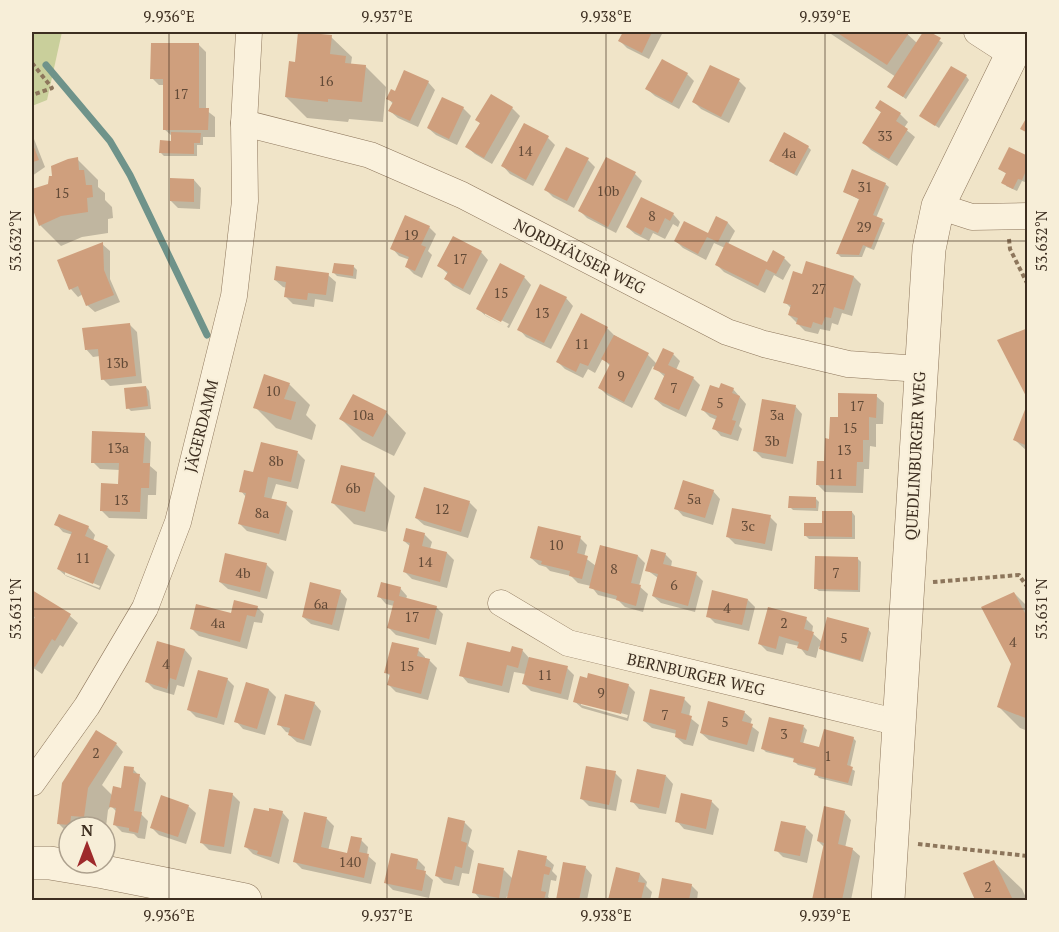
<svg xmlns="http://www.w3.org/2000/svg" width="1059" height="932" viewBox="0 0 1059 932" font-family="'PT Serif',serif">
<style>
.green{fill:#c9cf9b}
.shadow{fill:#0003;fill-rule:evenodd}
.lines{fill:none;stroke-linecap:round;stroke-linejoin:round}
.stream{stroke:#6f938a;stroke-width:7}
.building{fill:#cf9f7d}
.minor-casing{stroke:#8d765c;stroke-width:27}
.tertiary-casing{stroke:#8d765c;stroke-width:34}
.path{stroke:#8d765c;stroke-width:4;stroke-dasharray:4.5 3;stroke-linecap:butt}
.minor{stroke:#faf1dc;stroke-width:26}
.tertiary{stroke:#faf1dc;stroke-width:33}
.ticks{fill:none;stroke:#3d2e20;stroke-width:1.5;stroke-opacity:0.45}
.labels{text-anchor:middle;stroke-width:4.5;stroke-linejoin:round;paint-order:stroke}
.number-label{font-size:14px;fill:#624a37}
.street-label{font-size:16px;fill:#3d2e20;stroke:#f7eed8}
.neatline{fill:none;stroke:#3d2e20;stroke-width:2}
.ticks-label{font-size:15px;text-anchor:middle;fill:#3d2e20}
</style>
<rect width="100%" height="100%" fill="#f0e4c8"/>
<polygon class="green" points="32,32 62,32 47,100 32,106"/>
<g class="shadow">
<polygon points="625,32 663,32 649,59 627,48 620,41"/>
<polygon points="828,32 905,32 917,43 925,32 927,32 943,43 906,99 889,87 896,77"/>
<polygon points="331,37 352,57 351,64 365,66 386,87 383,122 349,119 348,122 307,118 286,97 296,63"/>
<polygon points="199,45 206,52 206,110 215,117 215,137 203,137 203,145 197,145 197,156 164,156 161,153 173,142 172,136 164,129 165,85 159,85 152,78"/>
<polygon points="687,74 694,81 679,109 655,96 647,89"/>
<polygon points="966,76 969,80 939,128 921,116"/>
<polygon points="739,81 746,88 729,123 701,109 694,102"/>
<polygon points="428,82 435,90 418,127 398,118 390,111 393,104 388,98 396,93"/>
<polygon points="491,96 512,108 520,116 492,164 475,154 467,147 481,124 477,120"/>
<polygon points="880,102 900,114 908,122 904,128 915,137 897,166 871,150 864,143 882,113 876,108"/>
<polygon points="463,108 471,116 457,145 436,135 428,128"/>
<polygon points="32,134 45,167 32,176"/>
<polygon points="548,138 555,145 533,186 510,174 503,166"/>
<polygon points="808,147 811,150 797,176 774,164"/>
<polygon points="1028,157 1028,177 1025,182 1022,181 1017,191 1006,186 1007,174 999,169"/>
<polygon points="77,159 98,180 98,187 105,193 105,200 112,207 113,218 108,219 108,233 82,237 61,246 40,225 32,203 32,191 49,185"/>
<polygon points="607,159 635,174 642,181 616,233 587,218 580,211"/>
<polygon points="588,160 595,167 574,208 553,197 545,189"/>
<polygon points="194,180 201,188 200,209 178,208 171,201"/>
<polygon points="885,184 889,187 876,218 885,223 874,250 866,247 862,257 841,257 838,254 860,200 845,192"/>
<polygon points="673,214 680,222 678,227 673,224 665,239 653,233 649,241 635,234 627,227"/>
<polygon points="717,218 728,223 735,231 728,244 767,264 784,258 791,265 783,280 774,275 765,293 724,272 716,264 725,248 714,243 706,260 683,248 676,241 708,235"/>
<polygon points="429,227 436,234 428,251 432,255 422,278 414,274 407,267 410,260 399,256 392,248"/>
<polygon points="102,244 110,251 110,279 120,302 95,312 87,305 83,294 78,297 71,289 59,261"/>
<polygon points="481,252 488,260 470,295 453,286 446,279 448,274 439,266"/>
<polygon points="354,267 357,270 356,279 337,276 334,273"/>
<polygon points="328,275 336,282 333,302 315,299 314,307 293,304 286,297 287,288 283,287 275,280"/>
<polygon points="803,275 854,277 861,284 852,316 842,313 838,325 832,323 830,331 820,329 818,334 805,331 789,315 791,308 785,302"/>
<path d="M524,277L531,285L509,328L486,316L478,309ZM485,312L509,324L507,327L485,315Z"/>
<polygon points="566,298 573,306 551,349 526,337 519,329"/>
<polygon points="130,325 137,332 142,383 110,386 103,379 100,356 93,357 86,349"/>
<polygon points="607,328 614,335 648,355 657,364 673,354 680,361 676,370 693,378 700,385 686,417 663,406 655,399 665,377 653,366 632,408 607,395 599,387 610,366 603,358 595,373 588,369 583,378 565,369 558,362"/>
<polygon points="289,384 310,405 306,415 316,425 312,440 276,428 255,407"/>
<polygon points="146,387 149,391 151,409 131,411 128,408"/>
<polygon points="733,389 746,404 739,426 742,429 738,441 721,436 714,428 717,420 710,417 703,410 720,390"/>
<polygon points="876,396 884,403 883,424 876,424 876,447 870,446 869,469 864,469 863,493 825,492 818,485 839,418"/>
<polygon points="795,406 802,414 793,464 762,458 754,450"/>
<polygon points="1028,406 1028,452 1015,440"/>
<polygon points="386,412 406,433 394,456 362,440 341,419"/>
<polygon points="144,434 151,442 150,466 157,472 156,495 148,495 147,519 109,518 101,510 120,486 120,470 100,469 93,462"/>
<polygon points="298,453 305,460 298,489 276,484 271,500 286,504 293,511 286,541 247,531 240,524 246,497 241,491 254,474"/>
<polygon points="374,475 395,496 386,532 354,524 333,503"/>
<polygon points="713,491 720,499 713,525 683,516 676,508"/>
<polygon points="815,498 819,502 818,511 793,510 790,507"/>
<polygon points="469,502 477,510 468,538 424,525 416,518"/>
<polygon points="852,512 855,516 855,539 809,539 806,536 823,524"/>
<polygon points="770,517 777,524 772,551 735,544 728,537"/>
<path d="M56,524L88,527L95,535L93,541L108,548L115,555L100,590L66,576L58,569L73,535L63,532ZM65,571L100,586L99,588L65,575Z"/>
<polygon points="424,534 432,542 430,549 447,553 454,560 447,588 412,579 405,572 411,547 404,541"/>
<polygon points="580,538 587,545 584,557 596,566 638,556 645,563 639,586 648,594 643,612 625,607 618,600 598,595 591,586 578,583 571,576 550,571 546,567 539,565 531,558"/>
<polygon points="665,554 672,561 671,567 696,574 703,581 695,612 661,603 653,596 658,578 647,570"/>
<polygon points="858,559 861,562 860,592 819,591 815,588"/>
<polygon points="266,564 274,572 267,599 228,589 220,582"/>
<polygon points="400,588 407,596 406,599 436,607 443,614 436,645 396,635 389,628 394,606 386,604 379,596"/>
<polygon points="32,591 70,616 78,623 63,647 60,645 42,674 32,667 32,625 35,618 32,616"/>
<polygon points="340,591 347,599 339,631 311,624 303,617"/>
<polygon points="1014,593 1028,607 1028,731 1020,728 999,707 1012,664"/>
<polygon points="748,600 755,607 749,631 715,623 708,616"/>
<polygon points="257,607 264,614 262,623 254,622 247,649 199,636 192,629"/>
<polygon points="806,619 813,626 812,633 822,642 868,629 871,633 863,662 824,651 819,646 816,658 806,655 799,646 786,643 783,655 767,651 759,643"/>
<polygon points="158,643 185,650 192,658 184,687 177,685 174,695 154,689 147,682"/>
<polygon points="418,650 425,657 425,659 429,660 437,668 428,700 396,692 389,685 391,677 386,672"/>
<polygon points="522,650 530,659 567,668 574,675 568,700 531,691 524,684 526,674 514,672 509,693 468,683 461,675"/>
<polygon points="227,679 234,686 224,725 196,717 189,710"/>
<polygon points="247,684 269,690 276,697 265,735 243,729 236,721"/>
<path d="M628,685L635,692L628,721L582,708L574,701ZM581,702L628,715L627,718L581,705Z"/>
<polygon points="684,699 691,706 689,717 699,725 693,746 684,744 676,737 677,734 652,728 644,721"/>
<polygon points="314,703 321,711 311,746 297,742 289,735 290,733 286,732 279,724"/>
<polygon points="744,712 752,719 750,725 759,732 754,752 709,740 701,733"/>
<polygon points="804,727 807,730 803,744 820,749 853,738 856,741 850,768 855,771 852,786 819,778 816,774 817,770 798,765 795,762 795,759 766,752 763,749"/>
<polygon points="116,744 123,752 102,785 113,796 122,789 133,769 146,783 141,814 148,821 145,839 138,838 134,834 122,832 115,825 117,812 111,806 108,810 105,835 105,827 69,827 69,834 58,823"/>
<polygon points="615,773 622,780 616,811 589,806 582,799"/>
<polygon points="666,776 673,784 666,814 639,809 632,801"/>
<polygon points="232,794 240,802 231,854 209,850 202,843"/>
<polygon points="711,801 719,809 713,835 684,829 677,821"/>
<polygon points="188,806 196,813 186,844 159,835 152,828"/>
<polygon points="282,812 289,820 279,864 253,854 246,847 270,813"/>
<polygon points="844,812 851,820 845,848 852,849 860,856 851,900 814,900 825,848 818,841"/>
<polygon points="305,814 327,819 334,826 328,851 348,855 361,840 368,847 367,855 376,863 371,884 302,869 295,862"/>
<polygon points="464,822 472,830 468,846 474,851 469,874 462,873 459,886 444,883 437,876"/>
<polygon points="806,828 813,835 807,863 783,857 776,850"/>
<polygon points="546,858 554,865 552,871 557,876 556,881 551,880 548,897 552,900 511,900 507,896 506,900 481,900 474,892 504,870 513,879"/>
<polygon points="418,860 425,867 424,872 433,880 429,898 393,890 386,883"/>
<polygon points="994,862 1022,889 1027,900 977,900 965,874"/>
<polygon points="565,863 585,867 592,875 587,900 557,900"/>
<polygon points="617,869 640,874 647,882 646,886 652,892 650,900 609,900"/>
<polygon points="664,880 691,885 698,892 697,900 659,900"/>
</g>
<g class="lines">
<polyline class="stream" points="46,65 110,141 130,175 207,335"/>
</g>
<g class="building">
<polygon points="298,32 332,35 330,54 346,56 345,63 366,65 362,102 328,99 328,102 285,97 289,61 295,62"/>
<polygon points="623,32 652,32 642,53 618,41"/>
<polygon points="836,32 907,32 909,33 887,65"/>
<polygon points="923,32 930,32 941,38 903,97 887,87"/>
<polygon points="151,43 199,43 199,108 209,108 208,130 163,130 163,79 150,79"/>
<polygon points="662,59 688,73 672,103 645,89"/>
<polygon points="710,65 740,79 721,117 692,102"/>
<polygon points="951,66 967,75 935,126 919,116"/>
<polygon points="404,70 429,81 410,121 388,111 393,102 386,99 391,89 395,91"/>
<polygon points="491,94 513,107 484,158 465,147 480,123 475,120"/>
<polygon points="442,97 464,107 449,139 427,128"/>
<polygon points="880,100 901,113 896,121 908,129 889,159 862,143 881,112 875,108"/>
<polygon points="1028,115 1028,133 1020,129"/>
<polygon points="524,123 549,136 526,180 501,166"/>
<polygon points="171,132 201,133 200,143 194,143 194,154 159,153 160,140 171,141"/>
<polygon points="784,132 809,146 794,174 769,161"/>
<polygon points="32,142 39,160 33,162 34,164 32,165"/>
<polygon points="566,147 589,158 567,201 544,190"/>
<polygon points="1009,147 1028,156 1028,174 1025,173 1022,180 1018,179 1013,189 1001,183 1006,173 998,169"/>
<polygon points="78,157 79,170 84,170 86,185 92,185 93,197 87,198 88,212 61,216 39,226 32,207 32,189 48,184 49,176 52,176 51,166 68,159"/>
<polygon points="606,157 636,172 608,227 578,211"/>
<polygon points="852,169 886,183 873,215 883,219 871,248 863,245 859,255 836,254 859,199 843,192"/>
<polygon points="170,178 194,179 194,202 170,201"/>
<polygon points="641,197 674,213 670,221 665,218 658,233 645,227 641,235 626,227"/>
<polygon points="405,215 430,226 421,245 426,247 415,271 405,267 409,257 390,249"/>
<polygon points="716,216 728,222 718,242 707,237 698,254 674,241 684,221 708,233"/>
<polygon points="453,236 482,251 463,289 444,279 448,272 437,266"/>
<polygon points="103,242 104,270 114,295 86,306 78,286 69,290 57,260"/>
<polygon points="726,242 767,262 773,250 785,257 776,274 766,269 758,286 715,265"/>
<polygon points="806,261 854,276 844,310 834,307 831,318 825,317 822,325 813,322 811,328 796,324 798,318 788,315 791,305 783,303 793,271 802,274"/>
<polygon points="334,263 354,265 353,276 332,273"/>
<polygon points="500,263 525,276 501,322 476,309"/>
<polygon points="276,266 329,273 326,295 308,293 307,300 284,297 286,282 274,280"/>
<polygon points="540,284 567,297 544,343 517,330"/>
<polygon points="581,313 608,327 588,366 580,363 576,372 556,362"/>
<polygon points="130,323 136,376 101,380 98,349 85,350 82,328"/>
<polygon points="1028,328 1028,400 997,340"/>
<polygon points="614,335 649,353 624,402 598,388 610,364 601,359"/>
<polygon points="663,348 674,353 668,365 694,377 679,410 654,399 665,374 653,369"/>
<polygon points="264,374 290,383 284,399 296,402 291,420 253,408"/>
<polygon points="721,383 734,388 732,393 740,396 732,420 736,421 731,435 712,429 717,416 701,410 710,385 719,388"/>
<polygon points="146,386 148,406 126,409 124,388"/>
<polygon points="838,393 877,394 876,418 869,417 869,440 863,440 863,462 857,462 856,486 816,485 817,461 824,461 825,438 829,439 830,417 838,417"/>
<polygon points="353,394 387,411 373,437 339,419"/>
<polygon points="762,399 796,405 786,457 753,451"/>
<polygon points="1028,402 1028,446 1013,440"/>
<polygon points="92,431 145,433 143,463 150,463 149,488 141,488 140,512 100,511 101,483 118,484 119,463 91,463"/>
<polygon points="261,442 298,451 291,482 268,477 264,497 287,502 279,534 238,524 246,493 239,492 244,470 253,472"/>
<polygon points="341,465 375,473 365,512 331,503"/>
<polygon points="683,480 714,490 705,518 674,509"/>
<polygon points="424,487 470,501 461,532 415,518"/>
<polygon points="789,496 816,497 816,508 788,508"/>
<polygon points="732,508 771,515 765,544 726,537"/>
<polygon points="822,511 852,511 852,537 804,536 804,523 822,523"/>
<polygon points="59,514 89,526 85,536 108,546 93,584 57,569 72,532 54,525"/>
<polygon points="538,526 581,536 577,553 588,556 582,579 569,576 570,571 541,564 542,561 530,558"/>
<polygon points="406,528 425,533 422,546 447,552 440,582 403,572 410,543 403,541"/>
<polygon points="600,545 638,555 631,583 641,585 636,606 616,600 617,596 589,588"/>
<polygon points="651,549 666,553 663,564 697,572 688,606 652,596 658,574 645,571"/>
<polygon points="225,553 267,563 260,592 219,582"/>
<polygon points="815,556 858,557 858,590 814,589"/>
<polygon points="310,582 341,590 332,625 302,617"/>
<polygon points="381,582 401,587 399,596 437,606 429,639 387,628 394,601 377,597"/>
<polygon points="32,590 71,614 55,641 52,639 35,667 32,665 32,622 35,617 32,615"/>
<polygon points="712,590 748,599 742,625 706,617"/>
<polygon points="1014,592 1028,619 1028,719 997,707 1011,664 981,607"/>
<polygon points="234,600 258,606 255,617 247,615 240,642 190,629 196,604 231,613"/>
<polygon points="768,607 807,617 804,629 814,632 808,651 797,648 799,642 779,636 776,649 758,644"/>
<polygon points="827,617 869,628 860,660 819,649"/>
<polygon points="157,641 185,649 176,680 170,678 167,689 145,682"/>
<polygon points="392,642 419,648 417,656 430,659 421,694 387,685 390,674 384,673"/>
<polygon points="467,642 510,652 512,646 523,649 518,668 507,665 502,686 459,676"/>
<polygon points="529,657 568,666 561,694 522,684"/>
<polygon points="198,670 228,678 217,718 187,710"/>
<polygon points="588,673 629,684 621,714 573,702 580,676 587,678"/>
<polygon points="246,682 269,689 257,729 234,722"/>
<polygon points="650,689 685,697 681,713 692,716 686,740 675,737 676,730 643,721"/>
<polygon points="285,694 315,702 304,740 288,735 290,728 277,725"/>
<polygon points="708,701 745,711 742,721 753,724 747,745 700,733"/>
<polygon points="769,717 804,725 800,742 819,747 824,729 854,737 847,765 853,767 848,783 814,775 816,768 793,762 794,758 761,749"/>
<polygon points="96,730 117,743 88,788 84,817 71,816 70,825 57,824 62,783"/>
<polygon points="124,766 134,767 133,773 140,774 134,811 142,812 138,833 129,831 129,828 113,825 116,808 109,807 113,786 121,788"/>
<polygon points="586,766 616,771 609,805 580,799"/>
<polygon points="637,769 666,775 659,808 630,802"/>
<polygon points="209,789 233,793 224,847 200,843"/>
<polygon points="681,793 712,800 706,829 675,822"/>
<polygon points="161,795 189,805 178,837 150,828"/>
<polygon points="824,806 845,811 838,844 853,848 842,900 812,900 824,843 817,841"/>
<polygon points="254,808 269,811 269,808 283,811 271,857 257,854 258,851 244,847"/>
<polygon points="304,812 327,817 321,847 347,853 351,836 362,838 359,852 369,854 364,878 293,862"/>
<polygon points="448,817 465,821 461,841 467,843 462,868 455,866 452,880 435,876"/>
<polygon points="781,821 806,826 800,856 774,851"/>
<polygon points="518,850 547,856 545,866 551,868 549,875 544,874 541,891 546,892 544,900 517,900 507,898"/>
<polygon points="391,853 418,859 416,869 426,871 422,891 384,883"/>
<polygon points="994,860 1013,900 975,900 963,873"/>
<polygon points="563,862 586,866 579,900 556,900"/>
<polygon points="478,863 504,868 499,898 472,893"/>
<polygon points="616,867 640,873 638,882 645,883 641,900 608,900"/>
<polygon points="662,878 692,884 689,900 658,900"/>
</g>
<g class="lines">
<defs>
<g id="minor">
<polyline points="977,32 1011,54"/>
<polyline points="244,123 370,155 462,195 727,332 764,344 848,364 920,369"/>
<polyline points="938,206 972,217 1028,216"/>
<polyline points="501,603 568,643 900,723"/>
<polyline points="32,783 87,706 145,608 178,522 234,296 245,201 244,123 249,32"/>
</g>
<g id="tertiary">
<polyline points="32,863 50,863 104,872 245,900"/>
<polyline points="888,900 929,249 938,206 1023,32"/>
</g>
</defs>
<use href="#minor" class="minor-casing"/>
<use href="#tertiary" class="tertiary-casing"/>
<g class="path">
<polyline points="32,63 52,88 32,95"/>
<polyline points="1009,239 1010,249 1028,285"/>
<polyline points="933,582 1019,575 1028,588"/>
<polyline points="918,844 1028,856"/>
</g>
<use href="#minor" class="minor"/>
<use href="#tertiary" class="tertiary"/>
</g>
<path class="ticks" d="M169,32V900M387,32V900M606,32V900M825,32V900M32,241H1028M32,609H1028"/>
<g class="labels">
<g class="number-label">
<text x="326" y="86">16</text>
<text x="181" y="99">17</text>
<text x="885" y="141">33</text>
<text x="525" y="156">14</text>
<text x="789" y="158">4a</text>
<text x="865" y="192">31</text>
<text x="608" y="196">10b</text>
<text x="62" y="198">15</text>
<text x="652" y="221">8</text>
<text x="864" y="232">29</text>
<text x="411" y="240">19</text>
<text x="460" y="264">17</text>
<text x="819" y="294">27</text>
<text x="501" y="298">15</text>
<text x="542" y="318">13</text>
<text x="582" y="349">11</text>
<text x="117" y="368">13b</text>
<text x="621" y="381">9</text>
<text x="674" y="393">7</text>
<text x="273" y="396">10</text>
<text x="720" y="408">5</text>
<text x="857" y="411">17</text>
<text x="363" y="420">10a</text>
<text x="777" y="420">3a</text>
<text x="850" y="433">15</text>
<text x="772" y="446">3b</text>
<text x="118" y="453">13a</text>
<text x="844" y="455">13</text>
<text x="276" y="466">8b</text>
<text x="836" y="479">11</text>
<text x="353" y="493">6b</text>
<text x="694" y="504">5a</text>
<text x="121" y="505">13</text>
<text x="442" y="514">12</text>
<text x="262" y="518">8a</text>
<text x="748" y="531">3c</text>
<text x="556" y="550">10</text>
<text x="83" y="563">11</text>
<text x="425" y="567">14</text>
<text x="614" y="574">8</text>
<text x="243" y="578">4b</text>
<text x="836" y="578">7</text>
<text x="674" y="590">6</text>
<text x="321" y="609">6a</text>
<text x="727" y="613">4</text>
<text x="412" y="622">17</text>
<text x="218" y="628">4a</text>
<text x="784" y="628">2</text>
<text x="844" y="643">5</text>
<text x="1013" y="647">4</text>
<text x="166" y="669">4</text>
<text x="407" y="671">15</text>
<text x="545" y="680">11</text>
<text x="601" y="698">9</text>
<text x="665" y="720">7</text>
<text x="725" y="727">5</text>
<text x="784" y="739">3</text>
<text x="96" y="758">2</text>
<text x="828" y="761">1</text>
<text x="350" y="867">140</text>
<text x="988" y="892">2</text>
</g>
<g class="street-label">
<text transform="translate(580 256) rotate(27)" y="6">NORDHÄUSER WEG</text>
<text transform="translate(201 426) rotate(-76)" y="6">JÄGERDAMM</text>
<text transform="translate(915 456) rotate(-87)" y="6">QUEDLINBURGER WEG</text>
<text transform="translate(696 674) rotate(13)" y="6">BERNBURGER WEG</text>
</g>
</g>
<rect width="1059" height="932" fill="none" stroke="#f7eed8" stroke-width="66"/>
<g transform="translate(87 845)"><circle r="28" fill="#f7eed8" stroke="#ada18e" stroke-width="1.5"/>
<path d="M0-4.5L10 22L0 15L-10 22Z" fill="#9e2a2b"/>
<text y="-9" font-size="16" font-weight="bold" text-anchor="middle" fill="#3d2e20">N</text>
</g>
<rect x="33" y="33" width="993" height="866" class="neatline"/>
<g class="ticks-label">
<text x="169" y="22">9.936°E</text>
<text x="387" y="22">9.937°E</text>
<text x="606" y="22">9.938°E</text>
<text x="825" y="22">9.939°E</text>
<text transform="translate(16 241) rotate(-90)" y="5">53.632°N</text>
<text transform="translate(1042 241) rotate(-90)" y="5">53.632°N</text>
<text transform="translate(16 609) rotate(-90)" y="5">53.631°N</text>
<text transform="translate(1042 609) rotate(-90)" y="5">53.631°N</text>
<text x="169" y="921">9.936°E</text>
<text x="387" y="921">9.937°E</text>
<text x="606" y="921">9.938°E</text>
<text x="825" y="921">9.939°E</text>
</g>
</svg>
